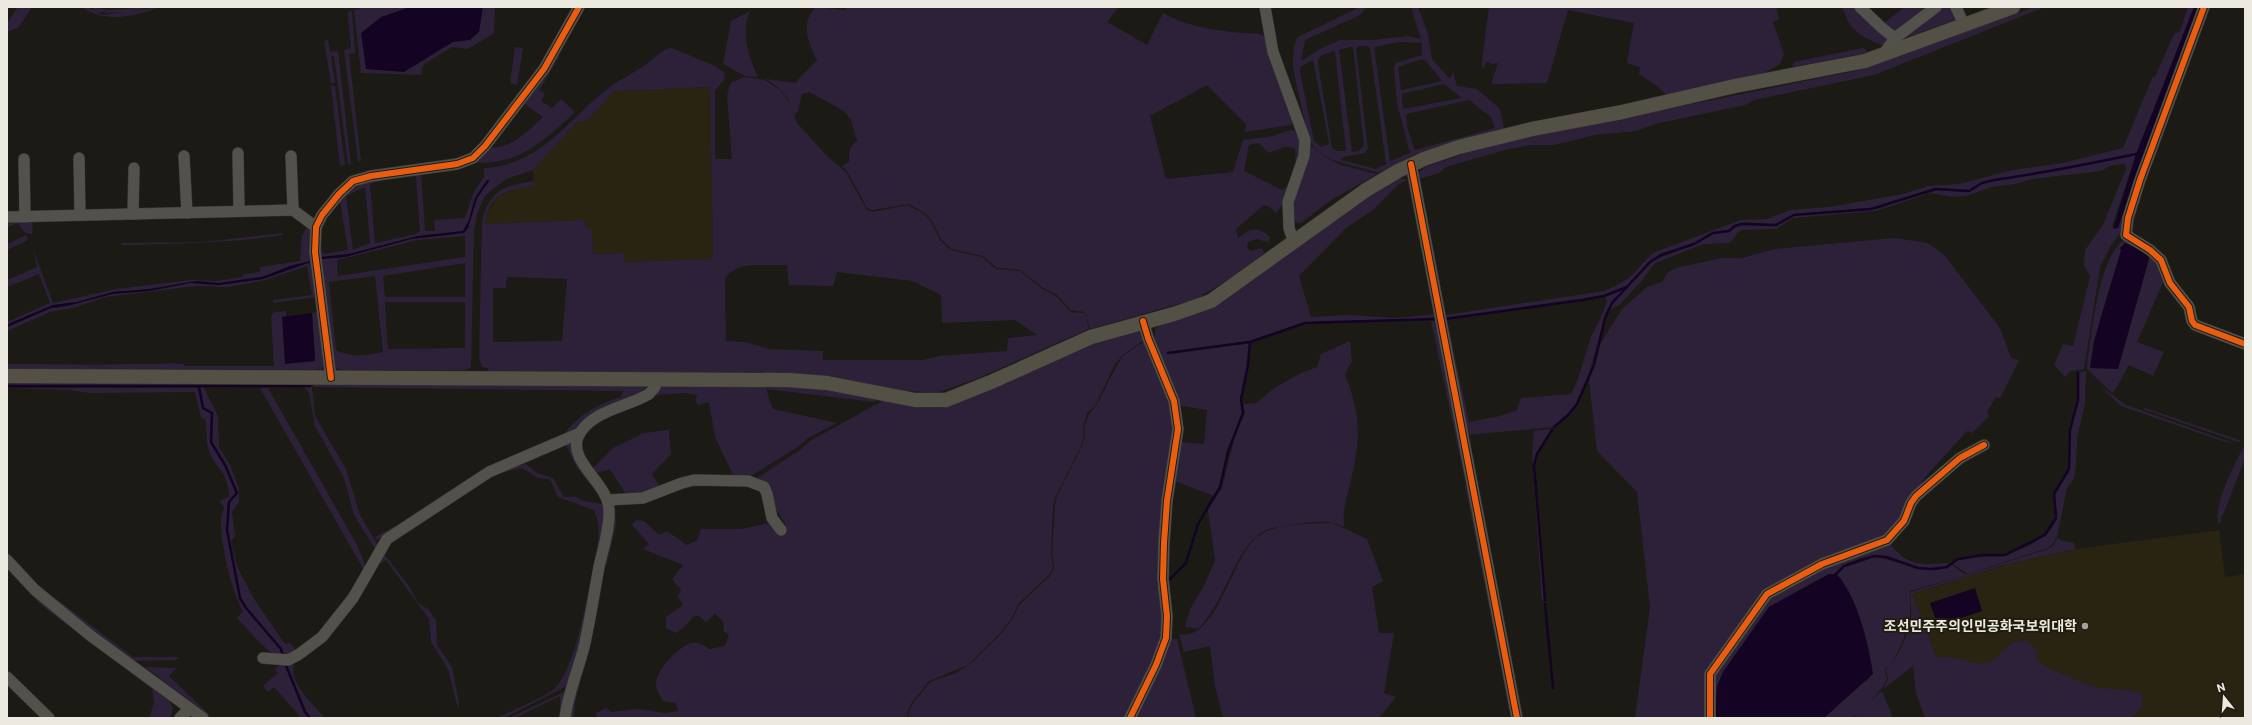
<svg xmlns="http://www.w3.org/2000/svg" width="2252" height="725" viewBox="0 0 2252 725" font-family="Commissioner,'Noto Sans KR',sans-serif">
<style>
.built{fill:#292412}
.green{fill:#2d213a;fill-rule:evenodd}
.water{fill:#140323}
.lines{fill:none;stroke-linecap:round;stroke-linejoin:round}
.stream{stroke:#140323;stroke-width:2.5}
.minor-casing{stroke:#373631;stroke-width:12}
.major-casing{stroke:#373631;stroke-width:15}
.minor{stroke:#53514c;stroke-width:11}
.major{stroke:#535046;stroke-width:14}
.cycleway-casing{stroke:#201c10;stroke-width:8}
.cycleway{stroke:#e95d12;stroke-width:6}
.poi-dot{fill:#a3a199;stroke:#201c10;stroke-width:1.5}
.labels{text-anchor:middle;stroke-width:4;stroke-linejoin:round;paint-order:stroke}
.poi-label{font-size:14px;font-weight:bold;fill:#ebe9e0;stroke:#201c10;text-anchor:end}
</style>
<rect width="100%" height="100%" fill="#1c1a14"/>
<g class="built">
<polygon points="710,87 713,259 624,262 623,253 593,254 592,229 586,229 585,220 485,224 487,214 498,196 516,188 534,186 533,170 576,123 588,120 614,91"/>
<polygon points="2219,530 2225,577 2245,574 2245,718 2083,718 1937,658 1912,594 2005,565 2076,549"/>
</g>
<g class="green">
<polygon points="18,7 32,7 19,27 7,32 7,23"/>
<path d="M81,7H87L103,15L160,7C134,17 105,23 81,7Z"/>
<polygon points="90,7 109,10 149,7 127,12 105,13 105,11 99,13"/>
<polygon points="367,7 495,7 494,33 468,49 452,47 423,65 421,75 361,73 354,10"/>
<path d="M816,7L845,10L848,7H1119L1107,22L1147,45L1163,13C1191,29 1227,32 1259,34L1264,36L1294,121L1291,125L1245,132L1246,124L1207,85L1150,116L1166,179L1233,172L1243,140L1273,136L1291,130L1297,132L1302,142L1296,172L1295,148L1285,147L1268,153L1259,143L1249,145L1244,171L1282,190L1292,184L1287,198L1276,213L1268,206L1264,205L1236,229L1238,238C1251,228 1257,226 1270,237L1268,242L1256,239L1248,242L1247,247L1250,251L1262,248L1264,253L1239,273L1196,299L1090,329L1085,312L1071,310L1057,295L1042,287L1020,270L997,268L983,256L951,249L941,239L931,219L925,213L909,204L872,210L867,208L847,171L842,166L849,162C850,152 848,147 857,141L851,120L844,111L809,92L802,94L798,111L794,116C789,97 782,89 766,79L795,83L817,60C808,44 800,21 816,7Z"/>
<path d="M1360,7H1367L1360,15L1305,40L1301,61L1320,49L1340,40H1373L1408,36L1421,39L1411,7H1418L1428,34L1432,59L1450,79L1453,72L1457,86L1477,89L1500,109L1504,128L1413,155L1378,173C1356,164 1327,165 1312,144C1308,138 1294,75 1293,66C1293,58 1293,43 1298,37ZM1399,42L1422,43V55L1396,63L1394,67L1397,103L1410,153L1390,161L1374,47ZM1358,46H1368L1370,48L1386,164L1376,169L1341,160L1343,157L1365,153L1368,149L1356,49ZM1350,47H1353L1364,146L1358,151L1352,152L1339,50ZM1334,51L1335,52L1346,151H1338L1332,148L1318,64V59L1322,55ZM1422,59L1426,61L1442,81L1401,90L1398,67ZM1313,60L1328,137L1329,144L1321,147L1314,141L1300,72V67ZM1444,84L1462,98L1403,109L1402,94ZM1469,100L1491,117L1495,128L1415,150L1407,127L1406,114Z"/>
<polygon points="1489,7 1776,7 1779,19 1773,22 1784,54 1780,64 1764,73 1667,96 1657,86 1639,74 1640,67 1627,63 1634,23 1568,10 1547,83 1491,84 1498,63 1492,64 1487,62 1482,70 1482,61"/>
<path d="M1840,7H1857L1890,38L1884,46C1865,38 1849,32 1844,10Z"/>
<polygon points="1904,7 1932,7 1896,34 1882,25"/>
<polygon points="1939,7 1952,7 1955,20 1902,39"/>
<path d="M2034,7H2045L1874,75L1754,100L1745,105L1655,124L1636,131L1595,135L1554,145H1532L1508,149L1446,167L1439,173L1420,179L1446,315L1604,291C1614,287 1625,282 1633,274C1641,266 1646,258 1655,252L1741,220L1768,219L1790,210L1829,207L1903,194L1928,186L1959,184L2013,170L2062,163L2123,148L2153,76L2155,77L2174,34L2180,31L2188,7H2194L2136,154C2089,164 2042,172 1994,179L1982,183L1969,191L1943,188L1925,191L1880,207L1794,214L1775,225L1746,222L1734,225L1729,230L1712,232L1694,243L1661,255L1650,262L1627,286L1604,295L1445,319L1447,320L1469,422L1500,416L1517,410L1521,398L1571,394C1580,378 1583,361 1589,343C1593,329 1604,315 1607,300L1605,297L1624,289L1607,311L1587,379L1576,403L1568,415L1554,427L1467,435L1417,180L1420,171L1426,167L1466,153L1524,138L1855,71Z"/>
<polygon points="352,11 355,53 349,54 361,161 358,161 344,50 351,48 348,15 348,12"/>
<path d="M750,11C740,33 749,57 758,77L745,76L723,64L731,21Z"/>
<polygon points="328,40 330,52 338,51 351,165 348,164 334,56 331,56 335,83 331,83 324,41"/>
<polygon points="515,47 523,48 517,85 510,83"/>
<path d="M672,48L715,66L725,73L724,80L715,91V159H732L727,97L729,87L732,82L745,77L765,80L780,90L790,104L797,123L827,156L846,172L866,209L872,212L908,205L924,214L930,220L940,240L950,250L982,257L996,269L1020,271L1041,288L1056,296L1071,312L1085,313L1089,329L976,379L936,393L895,390L845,379L780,372L488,373V368L482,367L479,357L482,222C489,190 505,185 535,181L534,186C507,189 490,193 485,224L585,220L586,229H592L593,254L624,253V262L713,259L710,87L614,91L588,120L576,123L533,170L506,179L493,189L485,196L478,211L474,230L471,368L464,370H343L337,369L334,365L321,259L345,257L411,239L464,233L468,228L477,198L489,181L487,180L475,198L469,220L463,231L418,236L349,254L321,257C320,252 317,244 318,239C323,210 347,187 375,180C390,176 406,175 421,172L425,231H435L434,220L465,218L474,191L484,177V168C539,166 567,121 606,90C617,81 630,75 642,67C651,62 662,48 672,48ZM408,175L416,176L420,231L416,234L375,243L370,184L393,177ZM365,187L370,243L353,250L346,196ZM340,201L348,250L324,254C312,236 329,215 340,201ZM465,236V257L338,276L337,260L418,240ZM465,263V297H385L383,276ZM753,265H787L789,285L833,286L837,272L913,281L941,295L942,323L1015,320L1037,335L1008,338L1007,351L940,356L923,360H823V351L769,349L744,342L726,341L725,279C731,269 741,266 753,265ZM375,276L383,352C365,356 353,358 336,350L329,282ZM507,277L567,279L562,341L493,342V288H506ZM385,302H465V348L388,349Z"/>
<polygon points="1863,48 1867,51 1866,53 1792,67 1794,62"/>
<path d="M556,56L559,57L539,91L545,93L541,101L552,108L561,99L575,112C546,139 520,164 479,163L477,160L488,148C512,148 526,133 543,117L522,102Z"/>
<path d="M2175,70L2122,231L2111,245L2100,267L2084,369L2071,371L2065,377L2054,365L2063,344L2073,346L2090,277L2084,265L2085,250L2103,225L2126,169L2125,164L2112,165L2101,171L2032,179L2015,184L1992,187L1966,196L1952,197L1930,193L1876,211L1793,218L1776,229L1743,230L1738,232L1732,241L1729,243L1704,244L1655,263L1641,282L1620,304L1608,311L1618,296L1654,260L1695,244L1713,234L1729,231L1735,226L1746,223L1776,226L1794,215L1881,208L1899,200L1936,190L1969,192L1982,184L1995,181C2042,173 2089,164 2136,155L2112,226L2118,228Z"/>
<polygon points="331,86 335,86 345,165 340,166"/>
<polygon points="1307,142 1325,157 1341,165 1377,174 1331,200 1301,223 1297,223 1289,212"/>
<polygon points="1397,178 1408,180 1399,184 1374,209 1346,228 1299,276 1311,317 1349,315 1397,318 1435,314 1435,317 1409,320 1316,321 1250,341 1167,352 1167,353 1249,343 1248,365 1240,399 1242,413 1227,451 1219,488 1214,496 1172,480 1181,442 1204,444 1207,410 1177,405 1154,338 1156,328 1297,243"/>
<polygon points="290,212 310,223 313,230 312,259 317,297 273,303 273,300 312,295 307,266 265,280 228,287 196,286 105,297 77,307 50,312 7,331 7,327 51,308 67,306 112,294 149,291 190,283 219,285 263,279 311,261 290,266 262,277 219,283 196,281 150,289 113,292 77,302 53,305 7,325 7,322 50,303 39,274 7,287 7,280 37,267 33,249 53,303 116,289 192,280 216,281 243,277 243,274 260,272 260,267 300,261 302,236 308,225 290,213 33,220 32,234 25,233 17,223 7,228 7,224 12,222 7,222 7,220"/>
<path d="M283,233V235C229,243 175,244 121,245V243L203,242Z"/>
<polygon points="26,235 28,240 7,250 7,244"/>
<polygon points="1894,238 1928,243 1945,256 2000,328 2011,358 2019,360 2000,398 1996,397 1987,412 1989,416 1972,433 1967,431 1926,476 1911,499 1904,515 1889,535 1775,587 1712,667 1707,718 1635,718 1650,607 1637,492 1597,451 1589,380 1599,346 1622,309 1647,287 1662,282 1668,272 1676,268 1722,258 1742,258 1775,249"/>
<path d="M2124,240L2154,255L2164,280L2137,342L2164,352L2153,376L2129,365L2115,390L2112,393L2087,369V364C2092,333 2098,258 2124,240ZM2122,247L2150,255L2118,369L2090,366L2101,316L2122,249H2120Z"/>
<path d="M286,311V316L282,317L315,361L312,313L319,311L324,366L322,369L314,370L7,369V364C52,364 97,365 142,364C156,364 169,363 184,364L185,366H274L271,316L274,312Z"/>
<polygon points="1431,321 1436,321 1467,481 1465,481"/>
<path d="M1140,331L1145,339L1122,356L1115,364L1095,406L1087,413L1083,427L1084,436L1081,446L1056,496L1053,505L1051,554L1053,568L1049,575L1018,604L1012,618L1000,633L968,665L929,681L910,705L906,718H597L596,713L606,708L612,712L637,709L666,713L678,711L676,703L663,701C661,697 656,690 656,684C656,670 678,647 691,643C698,642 704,645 709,649L725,646L729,634L724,632L723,621L715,614L706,622L699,616H694L683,628L676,633L666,628V617L683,605L678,597L681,590L672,579L683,565L643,549L649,544L632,525L636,520L644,521L659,535L667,531L687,545L697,540L701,529H742L769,523L777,533L783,532L786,525L756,479L800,450L810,441L884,400L921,407L943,408L1101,339Z"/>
<polygon points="1146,340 1170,402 1174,421 1164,618 1159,649 1126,718 907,718 911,706 930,682 956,673 969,665 1001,634 1013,618 1019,605 1050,576 1054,568 1052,554 1055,506 1057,496 1082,446 1085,436 1084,427 1089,414 1096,406 1117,365 1123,356"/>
<path d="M1350,341L1352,361L1345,374C1360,414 1361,434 1352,476C1348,494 1342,508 1344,527C1330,519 1311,522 1296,524C1286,526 1276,526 1266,530C1236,543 1225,604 1198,629L1185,627L1190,609L1204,586L1215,560L1208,510L1222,488L1236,432L1245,413L1243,404L1256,403L1276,387L1301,373L1317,367L1321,354Z"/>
<polygon points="2086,371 2085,404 2077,438 2076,465 2074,479 2067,488 2057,537 2051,546 2045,549 1968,574 1953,564 1958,559 1974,557 2005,556 2032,544 2050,531 2057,518 2055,494 2070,469 2070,430 2079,400 2079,373"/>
<polygon points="7,382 312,384 312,385 7,385"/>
<path d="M315,384L644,386L646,389L645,392L573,433L564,434C578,415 598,404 621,397L623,391L313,387Z"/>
<polygon points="775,385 832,391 877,400 874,402 766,389 773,409 837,423 808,438 796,448 749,477 734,477 715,437 709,402 698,405 695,400 697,395 684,393 654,395 662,386"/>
<polygon points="2099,385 2126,405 2233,443 2225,442 2121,406"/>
<path d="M304,387H312L315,416L346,469L360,515L380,549C376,559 369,569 363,578C346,605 320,651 285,657L281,648L247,608L241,598L227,530L229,502L237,493L225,464L211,442L212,412L204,408L200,388H204L218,416L219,447L230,465L239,489V502L232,512L235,536L231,542L237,566L254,599L285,644L290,643L298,652L328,626L364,570L260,388H268L356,543L366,566L376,551L354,515L344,478L315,426L309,393Z"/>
<path d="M7,388H198L203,408L211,413L210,442L224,465L236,493L228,502L226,530L240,598L246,609L280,649L282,657C270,657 246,627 237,618L243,611C231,590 220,543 221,518C221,514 224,511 224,507L219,501L229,497C228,469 216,471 209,451C205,440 208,430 205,419L201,418L195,392L90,393L69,390Z"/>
<polygon points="2145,408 2242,441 2238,442 2143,409"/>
<polygon points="1551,429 1536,454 1533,465 1544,600 1542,600 1541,587 1532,450 1534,431"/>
<polygon points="669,430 671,454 652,474 662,490 627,496 610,469 596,473 592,469 613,448 644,433"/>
<path d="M571,441C570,468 600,480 606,504C610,520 599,552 596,569C588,608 585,652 565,687L504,718H497C512,710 542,699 554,689C578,667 589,582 597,549C599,535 600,523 594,510L558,497L550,479L538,478L522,468L497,474L474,488H470L494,473L515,463L520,465L526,464L537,473L553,478L564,497H576L584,501L601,504L603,501L600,496L577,468L565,443Z"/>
<path d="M2243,448L2245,449V458L2223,515L2221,516V522L2218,523C2214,504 2234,465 2243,448Z"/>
<polygon points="1465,485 1468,485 1511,706 1509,708"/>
<polygon points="615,503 616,526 606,567 605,563"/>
<polygon points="433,505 396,530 376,540 375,537"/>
<path d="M1333,523L1367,539L1383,581L1372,587L1379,633H1394L1384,693L1396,697L1379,718H1223L1215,686L1210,646L1184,652L1179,634C1217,643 1232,555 1258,536C1277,522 1309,524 1333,523Z"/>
<path d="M2058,538L2060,540L2074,543L2075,549L2004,565L1912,594L1937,658C1954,653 1968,666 1986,663C2002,660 2003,641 2025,640L2037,651L2036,660C2045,668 2084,684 2096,687C2111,690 2127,688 2142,694V706L2132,718H1925L1916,693L1913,666L1883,689L1888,679L1886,670C1899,658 1910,631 1911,614C1912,606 1909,599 1911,592L2045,550L2052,547Z"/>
<path d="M1889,543C1903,559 1911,565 1934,564C1939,564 1944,562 1950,564C1914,586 1882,529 1835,574H1829L1769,607L1723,672L1715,716L1713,676L1768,598L1826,565Z"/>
<polygon points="7,551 38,585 133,657 179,657 176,660 133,661 54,602 7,557"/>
<polygon points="384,554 409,586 418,603 428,609 436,620 437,645 452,667 459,703 458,709 448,669 431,642 429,619 386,560 376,566"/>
<path d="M1874,557C1899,558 1926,580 1952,565L1966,575L1910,591V615L1903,641L1891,665L1885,669L1887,679C1883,689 1860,715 1849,718C1842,720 1831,718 1824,718L1857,687L1869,679L1842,580L1837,574L1845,566Z"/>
<polygon points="7,564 169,699 173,709 170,718 149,718 154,703 152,689 42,606 7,569"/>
<polygon points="1171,639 1177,639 1196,718 1134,718"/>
<polygon points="284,662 305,712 309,718 296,718 299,715 274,687 268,692 263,686 278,673 275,669"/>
<path d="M285,662H295C286,681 314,705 325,718H311L308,715Z"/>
<polygon points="145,667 177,668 169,676 213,718"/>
<polygon points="579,679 581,679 575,703 574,718 570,718"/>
<polygon points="566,691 564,718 560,718 560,696 515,718 509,718"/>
<polygon points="1882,691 1893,718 1852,718"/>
</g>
<g class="water">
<polygon points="410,7 483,7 479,32 470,40 453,42 404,72 366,69 361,33 381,17"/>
<polygon points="2194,7 2200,7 2157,118 2118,228 2113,229 2136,154"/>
<polygon points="487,180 490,180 477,198 468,228 464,233 411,239 345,257 321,259 321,257 349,254 418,236 463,231 469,220 475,198"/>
<polygon points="2125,243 2150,255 2118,369 2090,368 2094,341 2121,250 2120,248"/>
<polygon points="311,261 311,262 263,279 219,285 190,283 149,291 112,294 67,306 51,308 7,327 10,323 53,305 77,302 113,292 150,289 196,281 219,283 262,277 290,266"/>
<polygon points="312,313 315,361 285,364 282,317"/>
<path d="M1829,574H1836C1857,594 1869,646 1873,674L1824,718H1715L1717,686L1723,672L1769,607Z"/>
<polygon points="1975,588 1982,611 1938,626 1930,603"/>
</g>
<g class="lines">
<g class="stream">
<polyline points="1445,319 1583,300 1604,296 1627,287"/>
<polyline points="1168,353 1250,342 1305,323 1435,319"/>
<polyline points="7,386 310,386"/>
<polyline points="199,387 203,408 212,413 211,442 225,465 237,493 229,502 227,530 240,598 246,608 281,649 283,656"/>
<path d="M1554,427L1568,415L1577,404L1594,365L1605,318L1612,303L1650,262L1661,255L1694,244L1713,233L1729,231L1735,226L1741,224L1776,225L1794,215L1871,209L1936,189L1969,191L1982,183L1994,180C2042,173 2089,164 2136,154"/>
<polyline points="1836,574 1844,566 1874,556 1886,557 1918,568 1931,569 1947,567 1958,559 1984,555 2005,555 2045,535 2056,518 2054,494 2069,469 2070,430 2078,400 2078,373"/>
<polyline points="1170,579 1186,563 1198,524 1220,487 1228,452 1243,413 1241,399 1248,365 1250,342"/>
<polyline points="1545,600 1534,465 1537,454 1552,430"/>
<polyline points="1545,604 1553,688"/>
<polyline points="285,663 305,712 310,718"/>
</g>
<defs>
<g id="minor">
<polyline points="1265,7 1273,52 1305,140 1304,156 1288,202 1289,228 1294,243"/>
<polyline points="1860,7 1882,28 1895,38"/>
<polyline points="1956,7 1964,25"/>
<polyline points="2204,7 2140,180 2128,218 2126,235 2150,250 2161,260 2170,283 2189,307 2192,321 2195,325 2245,344"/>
<polyline points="1883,55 1895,38 1936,7"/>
<polyline points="238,153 239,211"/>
<polyline points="184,156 187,213"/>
<polyline points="291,156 293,210"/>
<polyline points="79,158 80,215"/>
<polyline points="24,159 25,217"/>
<polyline points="1411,164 1517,718"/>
<polyline points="133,214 134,168"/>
<polyline points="7,217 293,210 316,227"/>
<polyline points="331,378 315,252 316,227 322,215 339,194 353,181 371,176 457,164 473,158 485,146 544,69 579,7"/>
<polyline points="608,500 643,498 682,483 694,480 748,481 764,487 767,494 772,518 781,530"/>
<polyline points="7,560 35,590 91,636 203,718"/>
<polyline points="263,658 288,660 298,655 322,637 353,598 387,539 489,472 580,433"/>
<polyline points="7,677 49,718"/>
<polyline points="180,718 189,709"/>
<path d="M565,718C568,693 578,671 584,647C590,621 594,594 599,567C603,548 610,529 609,510C609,484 568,462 578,437C589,411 628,407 649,394L655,387L656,378"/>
<polyline points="1130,718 1156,665 1166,638 1167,616 1163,579 1164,543 1167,501 1178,429 1174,401 1148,338 1143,321"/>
<polyline points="1710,718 1710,674 1767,594 1822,564 1887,540 1904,521 1911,503 1916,496 1960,458 1984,445"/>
</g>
<polyline id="major" points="7,376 788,380 827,383 915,400 946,400 991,382 1091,337 1174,314 1211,301 1366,190 1398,171 1424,159 1459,147 1532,129 1622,112 1735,86 1865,61 2013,7"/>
</defs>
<use href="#minor" class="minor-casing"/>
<use href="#major" class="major-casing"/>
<use href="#minor" class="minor"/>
<use href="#major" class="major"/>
<defs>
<g id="cycleway">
<polyline points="2204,7 2140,180 2128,218 2126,235 2150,250 2161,260 2170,283 2189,307 2192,321 2195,325 2245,344"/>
<polyline points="1411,164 1517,718"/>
<polyline points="331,378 315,252 316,227 322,215 339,194 353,181 371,176 457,164 473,158 485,146 544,69 579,7"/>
<polyline points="1130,718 1156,665 1166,638 1167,616 1163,579 1164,543 1167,501 1178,429 1174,401 1148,338 1143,321"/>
<polyline points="1710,718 1710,674 1767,594 1822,564 1887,540 1904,521 1911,503 1916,496 1960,458 1984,445"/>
</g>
</defs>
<use href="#cycleway" class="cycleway-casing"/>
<use href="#cycleway" class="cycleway"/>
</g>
<circle class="poi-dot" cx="2085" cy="626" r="4"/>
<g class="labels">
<g class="poi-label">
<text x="2077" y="631">조선민주주의인민공화국보위대학</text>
</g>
</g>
<rect width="2252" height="725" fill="none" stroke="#ebe9e0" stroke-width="16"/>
<g transform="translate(2224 697) rotate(343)" stroke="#201c10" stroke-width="3" paint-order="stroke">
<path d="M0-3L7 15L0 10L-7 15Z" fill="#ebe9e0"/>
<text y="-6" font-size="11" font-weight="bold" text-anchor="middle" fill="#ebe9e0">N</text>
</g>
</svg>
